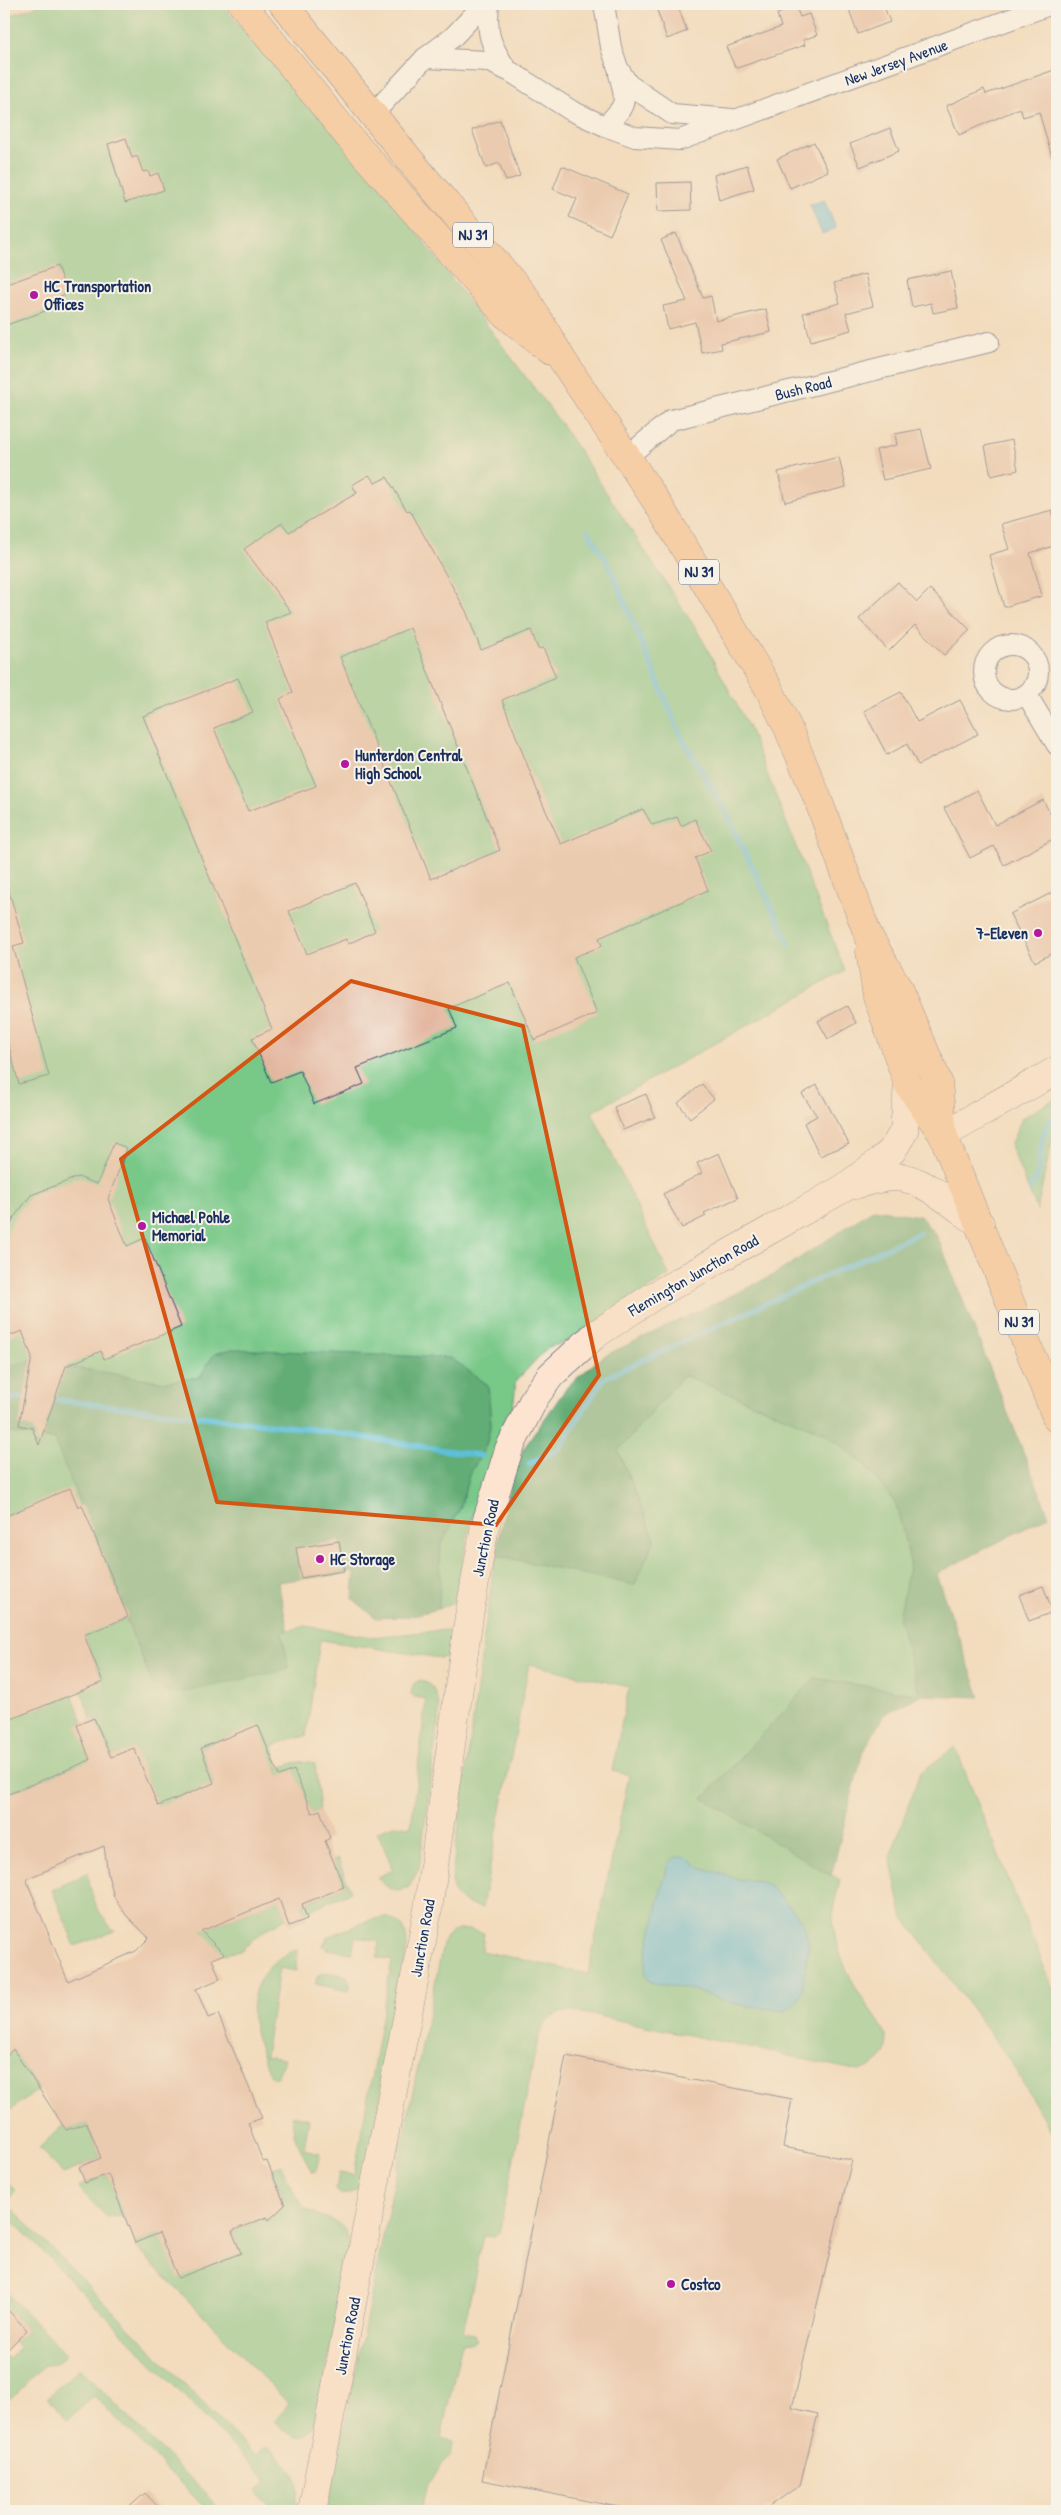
<svg xmlns="http://www.w3.org/2000/svg" width="1061" height="2515" viewBox="0 0 1061 2515" font-family="'Patrick Hand',sans-serif">
<style>
.green{fill:#78c888;stroke:#4a7c73}
.forest{fill:#62ac74;stroke:#3e6e69}
.water{fill:#5dbfdb;stroke:#3c779c}
.lines{fill:none;stroke-linecap:round;stroke-linejoin:round}
.stream{stroke:#5dbfdb;stroke-width:5.5}
.building{fill:#e3b69f;fill-rule:evenodd}
.street-casing{stroke:#3b496c;stroke-width:22}
.secondary-casing{stroke:#3b496c;stroke-width:29}
.highway-casing{stroke:#3b496c;stroke-width:29}
.street{stroke:#fff;stroke-width:20}
.secondary{stroke:#fde4d0;stroke-width:28}
.highway{stroke:#f9bc8a;stroke-width:28}
.marked{fill:none;stroke:#d45514;stroke-width:4;stroke-linejoin:round}
.poi-dot{fill:#b5179e;stroke:#f7f3e8;stroke-width:2}
.labels{text-anchor:middle;stroke-width:4;stroke-linejoin:round;paint-order:stroke}
.shield{fill:#f7f3e8;stroke:#5d6a87;stroke-width:1}
.shield-label{font-size:15px;font-weight:bold;fill:#1b2f5e}
.street-label{font-size:16px;fill:#1b2f5e;stroke:#f7f3e8}
.poi-label{font-size:16px;font-weight:bold;fill:#1b2f5e;stroke:#f7f3e8;text-anchor:start}
</style>
<rect width="100%" height="100%" fill="#f7f3e8"/>
<filter id="ink" filterUnits="userSpaceOnUse"><feTurbulence type="fractalNoise" baseFrequency=".02" numOctaves="2"/><feDisplacementMap in="SourceGraphic" scale="10" xChannelSelector="R" yChannelSelector="G"/><feConvolveMatrix kernelMatrix="1 2 1 2 8 2 1 2 1" color-interpolation-filters="sRGB"/></filter>
<filter id="wash" filterUnits="userSpaceOnUse"><feTurbulence type="fractalNoise" baseFrequency=".0096" numOctaves="4" result="noise"/><feDisplacementMap in="SourceGraphic" scale="20" xChannelSelector="R" yChannelSelector="G"/><feGaussianBlur stdDeviation="1.12" result="paint"/><feColorMatrix in="noise" values="0 0 0 0 0 0 0 0 0 0 0 0 0 0 0 0 0 1.4 0 .05"/><feComposite in="paint" operator="in"/></filter>
<g filter="url(#wash)">
<rect width="100%" height="100%" fill="#f3dcbe"/>
<g class="green">
<path d="M42,4H221L382,186L562,425L700,635L749,728L845,971L592,1112L669,1275L564,1343L548,1347L515,1382C517,1415 496,1447 485,1477C471,1517 462,1559 456,1601L439,1609V1540L214,1355L200,1377L166,1382L30,1361L4,1371V18Z"/>
<polygon points="1057,1098 1057,1129 1054,1131 1037,1210 1010,1146 1022,1118"/>
<path d="M684,1375L825,1433L865,1465L896,1504L910,1561L899,1620L921,1695L815,1678L703,1798L840,1880C838,1891 833,1904 833,1914C833,1947 849,1977 866,2004C873,2014 885,2028 887,2040C890,2058 873,2067 859,2071L594,2015C564,2011 551,2006 538,2038L499,2233L494,2237L483,2236L463,2332L474,2334L476,2340L472,2343L462,2342L441,2438L453,2442L451,2455L428,2482L422,2511H327L444,1939C455,1926 469,1929 484,1933L482,1951L588,1974L629,1775L612,1771L629,1687L529,1664L482,1908C444,1899 452,1886 455,1853L495,1555L635,1584L655,1539L618,1451Z"/>
<path d="M4,1432L64,1441L82,1505L58,1515L104,1627L126,1618L153,1685L289,1669L282,1632L305,1626L372,1637L445,1630L454,1636L452,1656L440,1658L320,1640L306,1737L294,1738L273,1746L279,1768C290,1764 305,1758 315,1764L320,1810L312,1813L294,1771L279,1776L257,1726L201,1748L214,1783L158,1806L134,1749L111,1757L95,1718L91,1719L81,1690L103,1681L36,1517L5,1529L4,1526Z"/>
<path d="M419,1680C437,1684 440,1701 439,1717L419,1869L409,1887C394,1893 388,1889 377,1878L393,1869L377,1831L395,1825L411,1827L426,1699L414,1697L411,1694L413,1685Z"/>
<polygon points="72,1694 83,1722 77,1725 99,1757 4,1795 4,1722"/>
<polygon points="955,1747 1057,1999 1057,2142 1009,2059 902,1915 890,1857 920,1773"/>
<polygon points="338,1859 351,1892 305,1912 302,1904 344,1887 333,1861"/>
<path d="M88,1873C91,1896 97,1914 115,1931L75,1946L52,1890Z"/>
<polygon points="279,1899 286,1918 264,1931 240,1951 224,1954 209,1940 184,1938"/>
<path d="M386,1917C402,1923 408,1930 407,1948L366,2176C360,2187 354,2196 340,2194L336,2189L339,2173L354,2175L392,1960L377,1957L379,1941L355,1937L352,1953L326,1949L323,1946L327,1937L373,1919Z"/>
<path d="M297,1950L296,1971L279,1968L265,2056L284,2059L278,2076L273,2078C267,2073 265,2064 263,2057C250,2025 244,1988 274,1963C280,1957 288,1951 297,1950Z"/>
<polygon points="326,1972 347,1976 350,1985 349,1991 315,1984 318,1975"/>
<path d="M11,2045L39,2090C26,2097 16,2107 4,2115V2053Z"/>
<polygon points="292,2115 309,2119 304,2149 320,2153 316,2171 312,2172 309,2167 294,2135"/>
<polygon points="87,2123 101,2158 63,2173 39,2148 63,2125 66,2130"/>
<path d="M281,2165C287,2177 292,2193 301,2203C319,2224 349,2213 349,2248L317,2421C303,2446 292,2438 275,2421L289,2404L138,2249L135,2243L159,2233L240,2252L232,2231L267,2217L269,2220L285,2205L271,2169Z"/>
<polygon points="108,2174 126,2216 107,2217 77,2187"/>
<path d="M6,2182L16,2189L7,2203L255,2456L265,2447H269C287,2467 305,2475 296,2504C278,2515 268,2504 256,2491L267,2481L4,2212V2183Z"/>
<polygon points="4,2290 67,2355 55,2364 45,2365 10,2400 4,2394 4,2356 8,2359 19,2348 14,2342 28,2331 4,2306"/>
<polygon points="79,2369 82,2370 222,2511 208,2511 94,2396 68,2420 47,2398"/>
</g>
<g class="forest">
<polygon points="874,1209 920,1216 938,1238 1049,1516 936,1574 980,1697 921,1695 884,1714 862,1755 831,1876 703,1798 815,1678 920,1695 899,1620 910,1561 896,1504 865,1465 825,1433 684,1375 618,1451 655,1539 635,1585 495,1555 511,1480 524,1448 568,1386 602,1357 774,1275"/>
<polygon points="233,1349 451,1358 488,1385 491,1423 486,1446 469,1475 460,1509 443,1541 441,1541 439,1609 405,1617 376,1618 353,1599 355,1569 354,1572 278,1582 288,1630 282,1632 289,1669 175,1694 153,1685 54,1439 4,1432 4,1367 30,1361 166,1382 200,1377 214,1354"/>
</g>
<g class="water">
<polygon points="824,200 836,228 822,234 810,205"/>
<polygon points="676,1857 688,1858 698,1866 736,1879 759,1881 768,1885 794,1911 805,1927 809,1945 802,1991 798,2001 785,2011 730,2003 689,1989 650,1982 646,1976 645,1961 663,1882 670,1862"/>
</g>
<g class="lines">
<g class="stream">
<polyline points="588,531 609,565 681,736 726,813 790,945"/>
<path d="M1030,1189C1047,1167 1032,1134 1057,1115"/>
<polyline points="4,1398 32,1398"/>
<polyline points="48,1399 311,1429 482,1456"/>
<polyline points="529,1464 559,1449 604,1378 919,1233"/>
</g>
</g>
<g id="blocks">
<g class="building">
<polygon points="677,4 687,31 667,39 657,10"/>
<polygon points="847,4 883,4 890,22 858,34"/>
<polygon points="796,7 800,17 809,14 817,35 803,40 805,45 737,68 735,67 726,47 781,27 777,14"/>
<polygon points="1057,69 1057,160 1053,161 1039,112 1023,117 1020,108 959,135 946,106 984,89 986,94"/>
<polygon points="500,120 520,176 506,181 499,163 486,168 472,130"/>
<polygon points="890,128 899,151 860,167 850,144"/>
<polygon points="126,138 132,158 137,156 143,172 148,171 150,176 158,173 164,190 125,203 108,144"/>
<polygon points="814,142 828,171 790,188 777,159"/>
<polygon points="747,165 754,189 719,200 714,175"/>
<polygon points="562,166 628,194 610,235 569,217 577,199 553,189"/>
<polygon points="690,182 691,210 658,211 657,183"/>
<polygon points="676,233 703,298 711,296 716,321 766,309 771,332 721,343 722,349 702,353 695,322 668,329 663,306 687,301 661,240"/>
<polygon points="57,266 67,294 60,296 61,302 55,304 56,307 4,326 4,285"/>
<polygon points="951,271 958,308 933,313 931,303 912,307 907,280"/>
<polygon points="865,274 873,306 846,313 851,330 811,341 803,313 840,303 834,283"/>
<polygon points="921,429 931,469 883,480 876,450 897,445 895,434"/>
<polygon points="1012,440 1018,470 991,476 985,446"/>
<polygon points="839,457 846,487 785,502 778,472"/>
<path d="M369,475L375,483L387,477L407,511L410,510L466,611L481,650L531,630L538,649L543,648L556,677L502,700L541,800L561,844L643,809L652,825L677,817L681,826L695,819L711,851L695,858L708,890L599,938L602,946L574,957L597,1013L534,1040L510,983L449,1008L457,1028L357,1068L364,1084L314,1104L300,1071L271,1082L252,1038L272,1029L143,716L238,678L253,712L214,728L248,811L316,786L280,699L293,692L265,622L291,612L244,549L282,523L289,532L357,493L352,485ZM410,628L500,850L431,879L340,657ZM355,883L375,931L348,944L346,939L307,954L289,911Z"/>
<polygon points="1052,510 1057,530 1057,545 1030,553 1042,596 1004,607 989,555 1009,549 1001,524"/>
<polygon points="898,582 917,602 930,589 970,630 944,655 915,625 889,651 859,619"/>
<polygon points="901,692 917,722 960,700 978,734 918,765 907,744 887,755 864,711"/>
<polygon points="977,790 995,825 1043,800 1057,826 1057,837 1004,865 994,846 970,858 944,808"/>
<polygon points="8,888 24,943 13,946 49,1076 19,1084 4,1028 4,889"/>
<polygon points="1057,890 1057,951 1035,962 1010,914"/>
<polygon points="847,1006 856,1023 828,1039 818,1021"/>
<polygon points="702,1084 714,1099 690,1118 678,1103"/>
<polygon points="817,1085 849,1144 820,1156 804,1123 817,1116 802,1094"/>
<polygon points="646,1094 655,1117 623,1130 614,1107"/>
<polygon points="114,1143 127,1148 108,1199 127,1246 145,1238 181,1327 104,1359 101,1351 66,1366 39,1445 32,1428 19,1425 32,1357 22,1331 4,1338 4,1241 15,1216 31,1195 78,1177 97,1184"/>
<polygon points="719,1153 738,1198 704,1213 706,1216 682,1228 663,1194 702,1173 697,1163"/>
<polygon points="70,1488 78,1507 82,1505 128,1617 84,1635 103,1682 4,1722 4,1517"/>
<polygon points="339,1541 344,1571 301,1578 296,1548"/>
<polygon points="1043,1586 1053,1612 1029,1621 1019,1595"/>
<path d="M94,1718L111,1757L134,1748L158,1806L214,1783L201,1748L258,1725L279,1776L294,1770L312,1813L320,1810L330,1838L325,1841L344,1887L302,1904L307,1919L289,1926L279,1899L201,1931L224,1954L212,1959L220,1979L196,1989L208,2018L218,2014L262,2118L248,2123L263,2162L267,2161L285,2205L269,2220L267,2217L232,2231L241,2253L178,2278L159,2233L135,2243L108,2174L85,2183L79,2167L101,2158L87,2123L66,2130L13,2049L4,2059V1796L90,1760L77,1725ZM104,1846L108,1875L114,1897L126,1915L149,1938L136,1951L68,1981L26,1879Z"/>
<polygon points="566,2056 792,2099 783,2147 852,2160 792,2408 818,2414 800,2485 763,2511 638,2511 482,2480"/>
<polygon points="4,2306 27,2330 4,2353"/>
<polygon points="145,2493 162,2511 125,2511"/>
</g>
</g>
</g>
<g filter="url(#ink)">
<use href="#blocks" fill-opacity="0" stroke="#3b496c" stroke-width="1"/>
<g class="lines">
<defs>
<g id="street">
<path d="M489,4C486,34 490,44 507,70"/>
<polyline points="604,4 611,47 618,68 628,84 672,114 732,119"/>
<polyline points="425,58 487,61 511,72 572,111 605,126 635,137 680,140 1052,4"/>
<polyline points="373,114 425,58 453,37 484,4"/>
<path d="M605,126C627,105 627,103 619,74"/>
<polyline points="627,457 671,420 989,342"/>
<circle cx="1011" cy="672" r="27"/>
<polyline points="1027,695 1057,745"/>
</g>
<g id="secondary">
<polyline points="943,1135 1057,1070"/>
<path d="M855,1185C868,1181 883,1176 897,1177C924,1178 958,1209 980,1224"/>
<polyline points="312,2511 428,1909 469,1616 485,1526 509,1449 535,1397 551,1375 595,1335 652,1297 844,1188 880,1161 892,1151 904,1131 908,1084"/>
</g>
<g id="highway">
<polyline points="242,4 349,137 505,314 550,351"/>
<polyline points="283,4 408,158 526,298 563,361 658,504 769,689 788,728 817,797 868,935 898,988 938,1082 943,1135"/>
<polyline points="870,951 877,996 908,1084 943,1135 1057,1419"/>
</g>
</defs>
<use href="#street" class="street-casing"/>
<use href="#secondary" class="secondary-casing"/>
<use href="#highway" class="highway-casing"/>
<use href="#street" class="street"/>
<use href="#secondary" class="secondary"/>
<use href="#highway" class="highway"/>
</g>
</g>
<path d="M0 0H1061V2515H0ZM351,981L523,1026L599,1375L496,1525L217,1502L121,1159Z" fill="#f3dcbe" fill-opacity=".55" fill-rule="evenodd"/>
<path class="marked" d="M351,981L523,1026L599,1375L496,1525L217,1502L121,1159Z"/>
<g class="poi-dot">
<circle cx="34" cy="295" r="5"/>
<circle cx="345" cy="764" r="5"/>
<circle cx="1038" cy="933" r="5"/>
<circle cx="142" cy="1226" r="5"/>
<circle cx="320" cy="1559" r="5"/>
<circle cx="671" cy="2284" r="5"/>
</g>
<g class="labels">
<g class="shield">
<rect x="453" y="222.5" width="40" height="25" rx="4"/>
<rect x="679" y="559.5" width="40" height="25" rx="4"/>
<rect x="999" y="1309.5" width="40" height="25" rx="4"/>
</g>
<g class="shield-label">
<text x="473" y="240">NJ 31</text>
<text x="699" y="577">NJ 31</text>
<text x="1019" y="1327">NJ 31</text>
</g>
<g class="street-label">
<text transform="translate(896 62) rotate(-20)" y="6">New Jersey Avenue</text>
<text transform="translate(803 388) rotate(-14)" y="6">Bush Road</text>
<text transform="translate(693 1275) rotate(-30)" y="6">Flemington Junction Road</text>
<text transform="translate(485 1538) rotate(-78)" y="6">Junction Road</text>
<text transform="translate(422 1938) rotate(-80)" y="6">Junction Road</text>
<text transform="translate(347 2336) rotate(-79)" y="6">Junction Road</text>
</g>
<g class="poi-label">
<text x="44" y="292">HC Transportation<tspan x="44" dy="18">Offices</tspan></text>
<text x="355" y="761">Hunterdon Central<tspan x="355" dy="18">High School</tspan></text>
<text x="1028" y="939" text-anchor="end">7-Eleven</text>
<text x="152" y="1223">Michael Pohle<tspan x="152" dy="18">Memorial</tspan></text>
<text x="330" y="1565">HC Storage</text>
<text x="681" y="2290">Costco</text>
</g>
</g>
<rect width="1061" height="2515" fill="none" stroke="#f7f3e8" stroke-width="20"/>
</svg>
